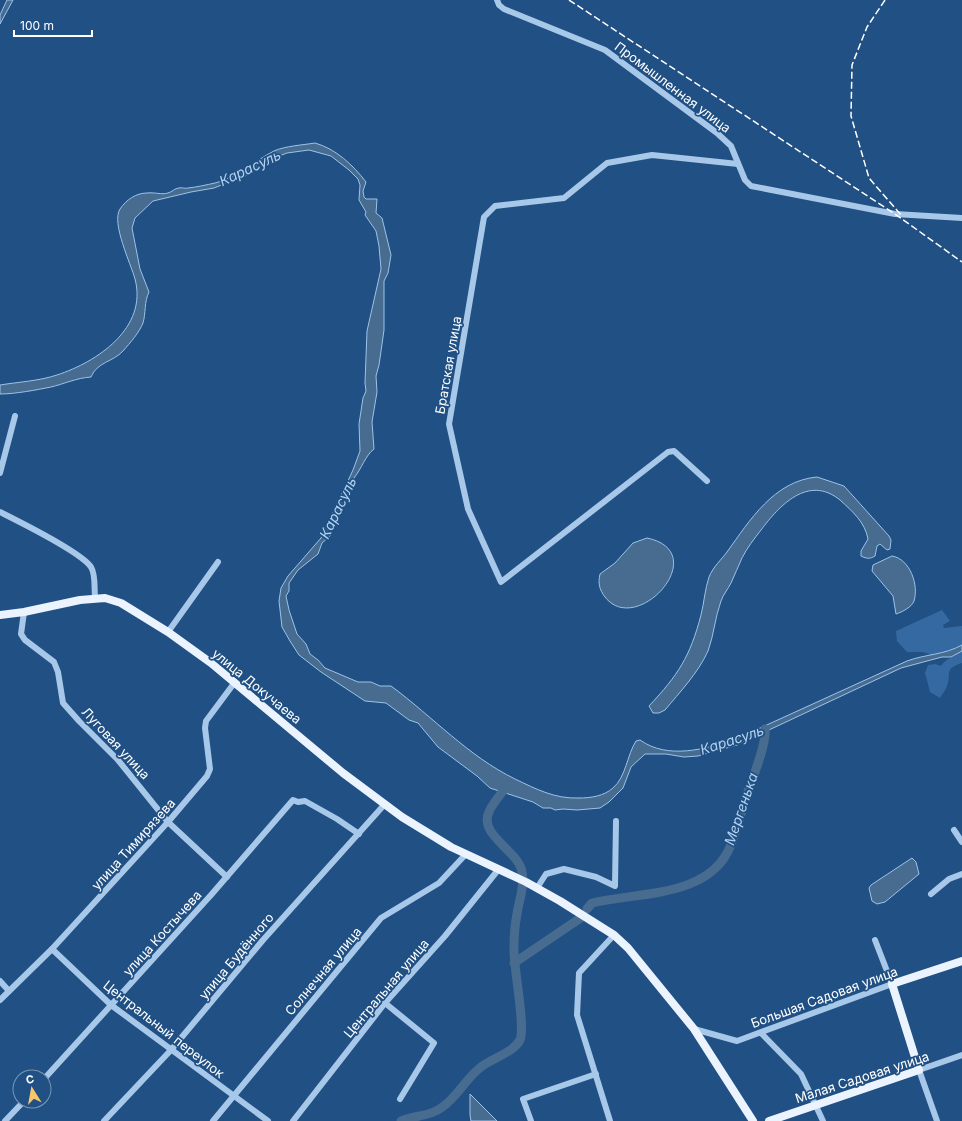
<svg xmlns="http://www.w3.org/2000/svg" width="962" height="1121" viewBox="0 0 962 1121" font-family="Inter,sans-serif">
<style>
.green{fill:#346aa1}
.water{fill:#486b90;stroke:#9bc4eb}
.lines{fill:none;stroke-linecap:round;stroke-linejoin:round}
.river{stroke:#486b90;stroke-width:9}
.minor{stroke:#a8c8e9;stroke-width:6}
.major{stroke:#ebf3fe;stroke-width:8}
.rail{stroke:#fff;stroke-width:1.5;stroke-dasharray:7 3;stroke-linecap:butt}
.labels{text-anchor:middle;stroke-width:3.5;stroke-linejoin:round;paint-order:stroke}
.street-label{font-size:13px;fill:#fff;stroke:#205084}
.water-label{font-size:14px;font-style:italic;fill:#b3d2f1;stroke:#205084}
</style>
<rect width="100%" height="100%" fill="#205084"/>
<g class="green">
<path d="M942,610L950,621L943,625L944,628L962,626V645C952,651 941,653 930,657L929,654L922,652H907L897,641L896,631Z"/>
<path d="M960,651H962V663C943,669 952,674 947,686C946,690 942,694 940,698L930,692L925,673L928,665L935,664L941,666C946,658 954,658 960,651Z"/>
</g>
<g class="water">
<polygon points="7,0 13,0 0,24 0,15"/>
<path d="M315,143C336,149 353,165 366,182L363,191L364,197L366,199H377L376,213L382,218L391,255L388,273L384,281V330L379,365L376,376L377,392L372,422L374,449C365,456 362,468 354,478L355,484L340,511L338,520L332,528L331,535L322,543L318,554L298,570L289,583V591L286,596L289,610L297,634L306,644L310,654L318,660L325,668L358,682H371L380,686H391C433,717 468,756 515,779C536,789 555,799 579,798C591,798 604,796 613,788C626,777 627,755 636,741L640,740C668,760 706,749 736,739L907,661C926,654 944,655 962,645V651L951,657H942L901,668L737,745L698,756L684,757L666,754H645L631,767L623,788L609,802L600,808L577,810L563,809L555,810L551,808H543L533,802L490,788L477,776L438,747L418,723L409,720L386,703L365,701L321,672L299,655L290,641L282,627L279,601L281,588L288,576L321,538L353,470L360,451L359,424L363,398L366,391L365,383L367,331L381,269L379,246L376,231L365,215L366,212L359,200L360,185L358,179L349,170L331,156L309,150L287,153L274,158L250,174L214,188L191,192L153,201L135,218L132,228L140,269L149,292C144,302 146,313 143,323C139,333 130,343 123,351C113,362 97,362 91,377C76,378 64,384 51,387C36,390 15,394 0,394V385C18,382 39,381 57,375C97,362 148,328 135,279C131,264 111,223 120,209C126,200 136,193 147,193C155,192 161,195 168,193C172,192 175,188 179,188C182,187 185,189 188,188C197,187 206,185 215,183C237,178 254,161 274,151C285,146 303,145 315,143Z"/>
<path d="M817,477L844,486L889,536L891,540L890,549L887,550L880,544L877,546L875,556C870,559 867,559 861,556V551L868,539C865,522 852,511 840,500C808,474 779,506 761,530C754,539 747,548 742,558C738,566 735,575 731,583C728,589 723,595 721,601C715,617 714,635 708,651C698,673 680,692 665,710L659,713H653L649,706C678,675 690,657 701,615C704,603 705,589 709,577C713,567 721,560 727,552C750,520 774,481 817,477Z"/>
<path d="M647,538C714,552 637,638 605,597C599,589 598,583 600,574L615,563L633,543Z"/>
<path d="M892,556C910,559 919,585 914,601C912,607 902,612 896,614L893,596L872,571L873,565Z"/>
<polygon points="912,858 916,862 919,874 885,902 877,904 872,901 869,888 871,885"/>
<polygon points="470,1094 497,1121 471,1121 470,1115"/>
</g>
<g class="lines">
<g class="river">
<path d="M587,909L592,903C637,892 709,898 730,847C737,830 742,811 747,794C752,780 767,743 765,729"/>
<polyline points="514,963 582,917"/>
<path d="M401,1121C414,1115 429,1117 441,1108C457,1098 465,1079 481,1067C492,1058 513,1053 520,1040C526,1026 513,967 514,947C514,936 515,924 517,914C519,900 525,886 522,872C519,851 478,835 489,812C493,802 502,794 507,785"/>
</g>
<g class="minor">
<polyline points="497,0 499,5 504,9 605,50 717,133 731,146 745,180 751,186 895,214 962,218"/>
<polyline points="0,473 15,416"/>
<polyline points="707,481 674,451 668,452 501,582 468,509 449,424 484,217 495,206 564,198 607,163 652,155 738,164"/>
<path d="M0,512C18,521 81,552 91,567C96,575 94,588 95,598"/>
<polyline points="24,612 21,634 25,640 54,662 58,672 63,703 79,721 118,760 168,822 227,877"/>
<polyline points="168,632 218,562"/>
<polyline points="954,830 962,842"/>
<polyline points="537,888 546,874 564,869 596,877 615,886 616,821"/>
<polyline points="931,894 949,879 962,874"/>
<polyline points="52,949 111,1005 268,1121"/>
<polyline points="0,981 9,991"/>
<polyline points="0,1000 52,949 168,822 207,776 210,769 205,728 206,721 235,682"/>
<polyline points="385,1003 434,1043 400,1099"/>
<polyline points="694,1029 737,1041 892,984 875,940"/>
<polyline points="761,1033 801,1074 823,1121"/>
<polyline points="44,1079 211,895 293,800 298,802 305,801 337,819 359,834"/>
<polyline points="5,1121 24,1101"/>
<polyline points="104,1121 171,1050 263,940 384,805"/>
<polyline points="213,1121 381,918 439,883 466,854"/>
<polyline points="293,1121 385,1003 445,936 498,870"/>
<polyline points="531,1121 523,1099 596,1074"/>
<polyline points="610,1121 577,1015 579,973 614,935"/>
<polyline points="937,1121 919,1070 962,1055"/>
</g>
<g class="major">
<polyline points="0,615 24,612 80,600 105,598 121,603 168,632 211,663 343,773 402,817 451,847 526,882 560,901 614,935 628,948 694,1029 753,1121"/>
<polyline points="769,1121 919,1070 892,984 962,961"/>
</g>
<g class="rail">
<polyline points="569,0 895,214 962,262"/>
<polyline points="885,0 867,27 852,65 851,116 869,178 901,215"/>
</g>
</g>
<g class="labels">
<g class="street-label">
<text transform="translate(673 87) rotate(37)" y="5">Промышленная улица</text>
<text transform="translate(448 365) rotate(-80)" y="5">Братская улица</text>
<text transform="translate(257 686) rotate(39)" y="5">улица Докучаева</text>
<text transform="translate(116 743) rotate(47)" y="5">Луговая улица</text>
<text transform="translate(133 844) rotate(-48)" y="5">улица Тимирязева</text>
<text transform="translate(162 933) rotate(-48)" y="5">улица Костычева</text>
<text transform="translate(236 956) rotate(-50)" y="5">улица Будённого</text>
<text transform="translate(323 971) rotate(-50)" y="5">Солнечная улица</text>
<text transform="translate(386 988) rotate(-50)" y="5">Центральная улица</text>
<text transform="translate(824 997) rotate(-20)" y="5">Большая Садовая улица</text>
<text transform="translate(164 1029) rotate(38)" y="5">Центральный переулок</text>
<text transform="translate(862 1077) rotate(-18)" y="5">Малая Садовая улица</text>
</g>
<g class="water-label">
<text transform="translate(250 168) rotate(-25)" y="5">Карасуль</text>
<text transform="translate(338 508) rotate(-64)" y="5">Карасуль</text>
<text transform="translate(732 740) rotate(-18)" y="5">Карасуль</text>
<text transform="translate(741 809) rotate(-71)" y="5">Мергенька</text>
</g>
</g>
<g transform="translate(32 1089) rotate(349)"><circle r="19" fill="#205084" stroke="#7996b5"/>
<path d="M0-3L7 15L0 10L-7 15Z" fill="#f7c768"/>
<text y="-6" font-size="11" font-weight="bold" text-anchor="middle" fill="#ffffff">С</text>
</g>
<path d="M14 30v6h78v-6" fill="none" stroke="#ffffff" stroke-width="2"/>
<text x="20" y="30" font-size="12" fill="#ffffff" stroke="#205084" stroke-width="3" paint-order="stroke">100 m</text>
</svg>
